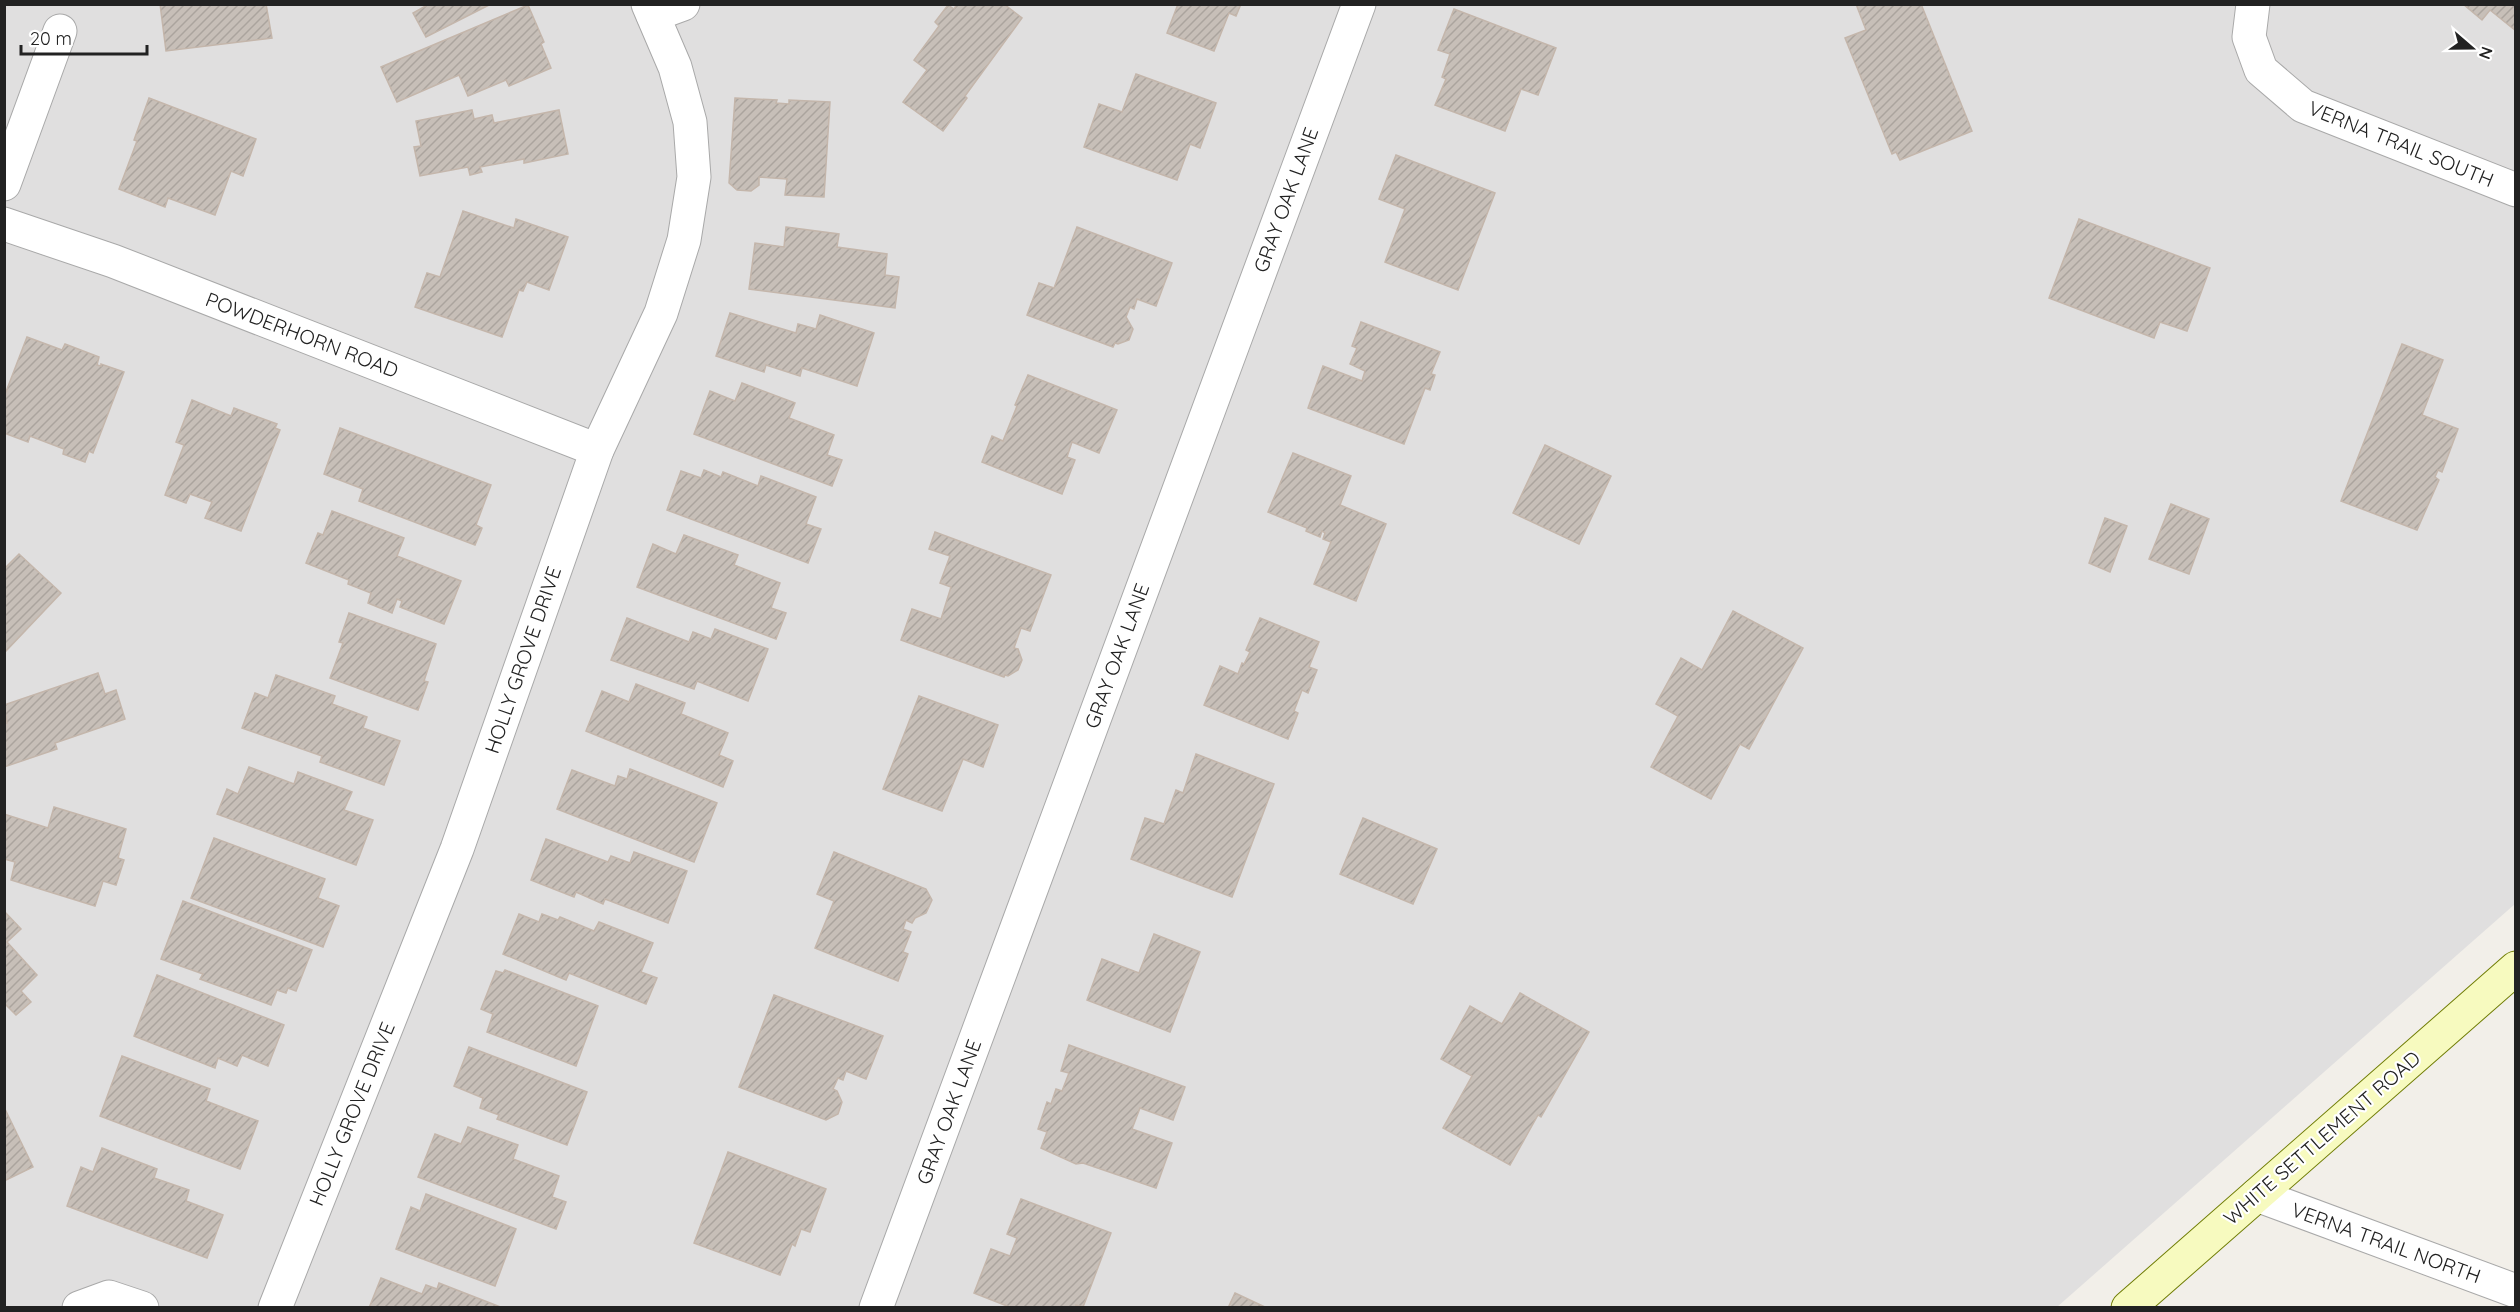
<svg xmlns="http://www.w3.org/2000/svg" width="2520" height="1312" viewBox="0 0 2520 1312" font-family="Quicksand,sans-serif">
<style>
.residential{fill:#e0dfdf}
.building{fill:url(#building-hatch);stroke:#c4b6ab;stroke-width:1.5}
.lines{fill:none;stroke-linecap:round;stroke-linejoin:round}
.minor-casing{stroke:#a9a9a9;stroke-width:35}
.secondary-casing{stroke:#707d05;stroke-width:35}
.minor{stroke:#fff;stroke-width:33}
.secondary{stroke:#f7fabf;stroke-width:33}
.labels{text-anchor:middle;stroke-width:4.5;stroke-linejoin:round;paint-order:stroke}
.street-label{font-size:20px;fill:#222;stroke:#fff}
</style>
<defs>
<pattern id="building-hatch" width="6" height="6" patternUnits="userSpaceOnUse" patternTransform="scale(1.5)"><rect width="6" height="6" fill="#c7bfb8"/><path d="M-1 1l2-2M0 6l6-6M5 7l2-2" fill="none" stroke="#aba49e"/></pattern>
</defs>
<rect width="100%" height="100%" fill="#f2efe9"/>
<polygon class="residential" points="5,5 2515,5 2515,904 2057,1307 5,1308"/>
<g class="building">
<polygon points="160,4 266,4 272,38 166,51"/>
<polygon points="491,4 426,37 413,13 429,4"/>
<polygon points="957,4 1004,4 1022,18 965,96 967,98 943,131 903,102 927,70 914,60 939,26 935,22 948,5 954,9"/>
<polygon points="1178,4 1241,4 1236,16 1229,13 1214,51 1167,33"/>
<polygon points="1856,4 1921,4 1972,131 1900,160 1896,152 1892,154 1845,38 1866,30"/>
<polygon points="2463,4 2516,4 2516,31 2490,10 2482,20"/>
<polygon points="528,5 544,42 541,44 551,68 509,86 506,80 468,96 459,75 397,102 381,67"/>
<polygon points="1454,9 1556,48 1538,95 1521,89 1505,131 1435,105 1446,79 1442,77 1450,54 1438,50"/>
<polygon points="1136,74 1216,103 1200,148 1190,144 1177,180 1084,147 1099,104 1122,112"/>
<polygon points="149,98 256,139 243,176 231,171 215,215 168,198 165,207 119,189 137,141 134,140"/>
<polygon points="735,98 777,100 776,103 789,104 789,100 830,102 824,197 785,195 787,179 759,177 759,185 751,191 737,190 729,183"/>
<polygon points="472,110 474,119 492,115 494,123 559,110 568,154 524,163 524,159 480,167 482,172 470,175 468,167 420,176 414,147 421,146 416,121"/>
<polygon points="1396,155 1495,193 1458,290 1385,262 1405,209 1379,199"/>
<polygon points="463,211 514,228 516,219 568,237 549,290 527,282 523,291 519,290 502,337 415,307 427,273 440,277"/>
<polygon points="2079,219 2210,268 2187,331 2160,322 2154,338 2049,298"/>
<polygon points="786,227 839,234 837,247 887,254 885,275 899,277 895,308 749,289 755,243 784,247"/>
<polygon points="1077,227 1172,263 1156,306 1137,299 1134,309 1130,307 1126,317 1133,329 1129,340 1118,344 1115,343 1113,347 1027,315 1039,283 1054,288"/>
<polygon points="730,313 796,333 798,324 816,329 820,315 874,333 857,386 802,368 800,376 766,365 764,372 716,356"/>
<polygon points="1361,322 1440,352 1431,374 1435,375 1430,390 1425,388 1404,444 1308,408 1323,366 1362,381 1365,371 1350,364 1357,348 1352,346"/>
<polygon points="27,337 62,350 65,344 99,357 97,365 101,366 101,364 124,372 93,453 89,451 85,462 63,454 64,449 30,436 28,442 4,433 4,397"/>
<polygon points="2402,344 2443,360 2422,415 2458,429 2442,472 2438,470 2435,477 2439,480 2417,530 2341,501"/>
<polygon points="1028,375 1117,410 1099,453 1072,442 1067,457 1075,460 1062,494 982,462 992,436 1003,441 1017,406 1015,405"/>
<polygon points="742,383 795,403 789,418 834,435 827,455 842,460 832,486 694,434 710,391 735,401"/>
<polygon points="192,400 231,416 234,408 277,424 275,428 280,430 241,531 205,518 212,502 190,494 186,503 165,495 184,445 176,442"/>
<polygon points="340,428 491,485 476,525 482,528 475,545 359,501 363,489 324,474"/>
<polygon points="1545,445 1611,476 1579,544 1513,513"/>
<polygon points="1293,453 1351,476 1340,505 1386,524 1356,601 1314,584 1331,542 1323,539 1325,533 1322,531 1320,537 1306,531 1307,528 1268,512"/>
<polygon points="704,470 721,477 723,472 758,486 761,476 816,497 806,524 821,529 808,563 667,510 681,471 701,478"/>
<polygon points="2171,504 2209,519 2189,574 2149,559"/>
<polygon points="332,511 404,538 397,556 461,581 444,624 400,607 402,601 397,599 392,613 368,603 371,593 348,584 349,580 306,563 318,533 323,535"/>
<polygon points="2105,518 2127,526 2110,572 2089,563"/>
<polygon points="935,532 1051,575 1030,631 1021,628 1014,648 1018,649 1022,660 1018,670 1008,676 1005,675 1004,677 901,640 912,609 941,619 951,587 940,583 950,556 929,549"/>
<polygon points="684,535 738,555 734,565 780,583 771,608 786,613 776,639 637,587 653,544 676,554"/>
<polygon points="19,554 61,593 4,653 4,569"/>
<polygon points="1733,611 1803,648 1749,749 1740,744 1711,799 1651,767 1678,716 1656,704 1681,658 1702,670"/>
<polygon points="349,613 436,644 424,681 428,682 418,710 330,678 343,643 339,642"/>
<polygon points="627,618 689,642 693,632 711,639 715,629 768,649 748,701 697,681 694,689 611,660"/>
<polygon points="1260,618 1319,642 1309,667 1317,670 1308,693 1302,690 1294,711 1298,713 1288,739 1204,705 1220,666 1238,674 1242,663 1244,664 1250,652 1246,650"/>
<polygon points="98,673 105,694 116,690 125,719 55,743 57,749 4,767 4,724 7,723 4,705"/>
<polygon points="276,675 335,696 332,704 367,717 363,728 400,741 384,785 320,762 322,756 242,728 255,693 268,698"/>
<polygon points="636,684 685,703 681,714 728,733 719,755 733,761 723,787 586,731 602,691 629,702"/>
<polygon points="919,696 998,725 983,767 963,759 942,811 883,789"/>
<polygon points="1196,754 1274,784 1232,897 1131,859 1145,818 1164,824 1176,790 1183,793"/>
<polygon points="249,767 294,784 298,772 352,792 344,810 373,820 356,865 217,814 227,789 238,794"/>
<polygon points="630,769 717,803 694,862 557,809 572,770 615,786 618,776 627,779"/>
<polygon points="54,807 126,829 118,858 124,860 116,885 103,881 95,906 11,880 15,862 4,859 4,814 48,828"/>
<polygon points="1363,818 1437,849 1413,904 1340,874"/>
<polygon points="214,838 325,879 318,898 339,906 323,947 191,898"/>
<polygon points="546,839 608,862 611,856 630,863 634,852 687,871 668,923 605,899 603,904 576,892 574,897 531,880"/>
<polygon points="834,852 926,889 932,900 926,913 915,918 912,923 906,920 903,929 911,932 903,952 908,954 898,981 815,948 834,901 817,894"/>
<polygon points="183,901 312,950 296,991 288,988 286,993 277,990 271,1005 200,979 203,974 161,959"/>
<polygon points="4,911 21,929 7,942 37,975 21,991 31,1002 16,1015 4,1003"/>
<polygon points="519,914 539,922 542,914 558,920 560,917 594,931 599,922 653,943 641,972 657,978 646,1004 569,973 566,980 503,954"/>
<polygon points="1154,934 1200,952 1170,1032 1087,1000 1102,959 1139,973"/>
<polygon points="505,970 598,1006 576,1066 487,1032 493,1014 481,1009 496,971 503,973"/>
<polygon points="157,975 284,1025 268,1066 242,1055 237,1066 218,1058 215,1068 134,1036"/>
<polygon points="1520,993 1589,1032 1541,1117 1538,1115 1510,1165 1443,1128 1472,1076 1441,1059 1470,1006 1502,1024"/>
<polygon points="774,995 883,1036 866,1079 846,1071 843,1080 838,1078 833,1089 837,1091 842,1102 838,1114 826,1120 739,1087"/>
<polygon points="1069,1045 1185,1087 1173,1120 1140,1108 1132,1129 1172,1143 1156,1188 1083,1163 1076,1164 1041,1148 1047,1132 1038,1129 1047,1102 1051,1104 1056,1089 1062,1091 1069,1073 1061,1071"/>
<polygon points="469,1047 587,1092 567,1145 497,1119 499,1115 480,1108 483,1098 454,1086"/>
<polygon points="122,1056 210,1089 206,1101 258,1121 240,1169 100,1116"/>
<polygon points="4,1107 33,1167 4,1181"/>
<polygon points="468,1127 518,1145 513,1159 559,1176 552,1197 566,1202 556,1229 418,1177 435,1134 461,1144"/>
<polygon points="102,1148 157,1169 154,1178 189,1190 186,1201 223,1215 207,1258 67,1206 81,1167 93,1172"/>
<polygon points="728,1152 826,1189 810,1232 801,1229 795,1246 792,1244 780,1275 694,1243"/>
<polygon points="426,1194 516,1229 495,1286 396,1249 411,1207 420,1211"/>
<polygon points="1021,1199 1111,1233 1083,1307 1076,1305 1075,1308 1012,1308 974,1293 991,1249 1010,1256 1017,1238 1007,1234"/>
<polygon points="381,1278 422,1294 426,1285 437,1289 439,1283 503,1308 369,1308"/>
<polygon points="1235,1293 1267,1308 1228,1308"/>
</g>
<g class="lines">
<defs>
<g id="minor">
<polyline points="2253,4 2249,37 2261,70 2303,106 2516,190"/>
<polyline points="653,15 683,4"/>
<polyline points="4,184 60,31"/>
<polyline points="4,224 113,261 597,450"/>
<polyline points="2257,1195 2516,1291"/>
<polyline points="79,1308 109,1297 142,1308"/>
<polyline points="275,1308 457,849 597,450 661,313 684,240 694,177 690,122 675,67 648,4"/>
<polyline points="876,1308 1359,4"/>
</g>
<polyline id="secondary" points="2128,1308 2516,968"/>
</defs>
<use href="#minor" class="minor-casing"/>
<use href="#secondary" class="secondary-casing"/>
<use href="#minor" class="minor"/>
<use href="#secondary" class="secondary"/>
</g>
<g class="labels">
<g class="street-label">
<text transform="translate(2401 144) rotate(22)" y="7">VERNA TRAIL SOUTH</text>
<text transform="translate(1286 200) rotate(-70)" y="7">GRAY OAK LANE</text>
<text transform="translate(302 335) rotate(21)" y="7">POWDERHORN ROAD</text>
<text transform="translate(1117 656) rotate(-70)" y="7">GRAY OAK LANE</text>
<text transform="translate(523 660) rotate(-71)" y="7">HOLLY GROVE DRIVE</text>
<text transform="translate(949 1112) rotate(-70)" y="7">GRAY OAK LANE</text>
<text transform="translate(352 1114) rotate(-68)" y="7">HOLLY GROVE DRIVE</text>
<text transform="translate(2322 1138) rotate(-41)" y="7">WHITE SETTLEMENT ROAD</text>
<text transform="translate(2386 1243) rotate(20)" y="7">VERNA TRAIL NORTH</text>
</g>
</g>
<rect width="2520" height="1312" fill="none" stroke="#222222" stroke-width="12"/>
<g transform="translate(2472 48) rotate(110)" stroke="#ffffff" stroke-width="4.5" paint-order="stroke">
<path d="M0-4.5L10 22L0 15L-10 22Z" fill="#222222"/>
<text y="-9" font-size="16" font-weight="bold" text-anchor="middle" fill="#222222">N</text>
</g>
<path d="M21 45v9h126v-9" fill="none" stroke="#222222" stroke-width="3"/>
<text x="30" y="45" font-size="18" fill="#222222" stroke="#ffffff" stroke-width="4.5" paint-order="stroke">20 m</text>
</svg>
